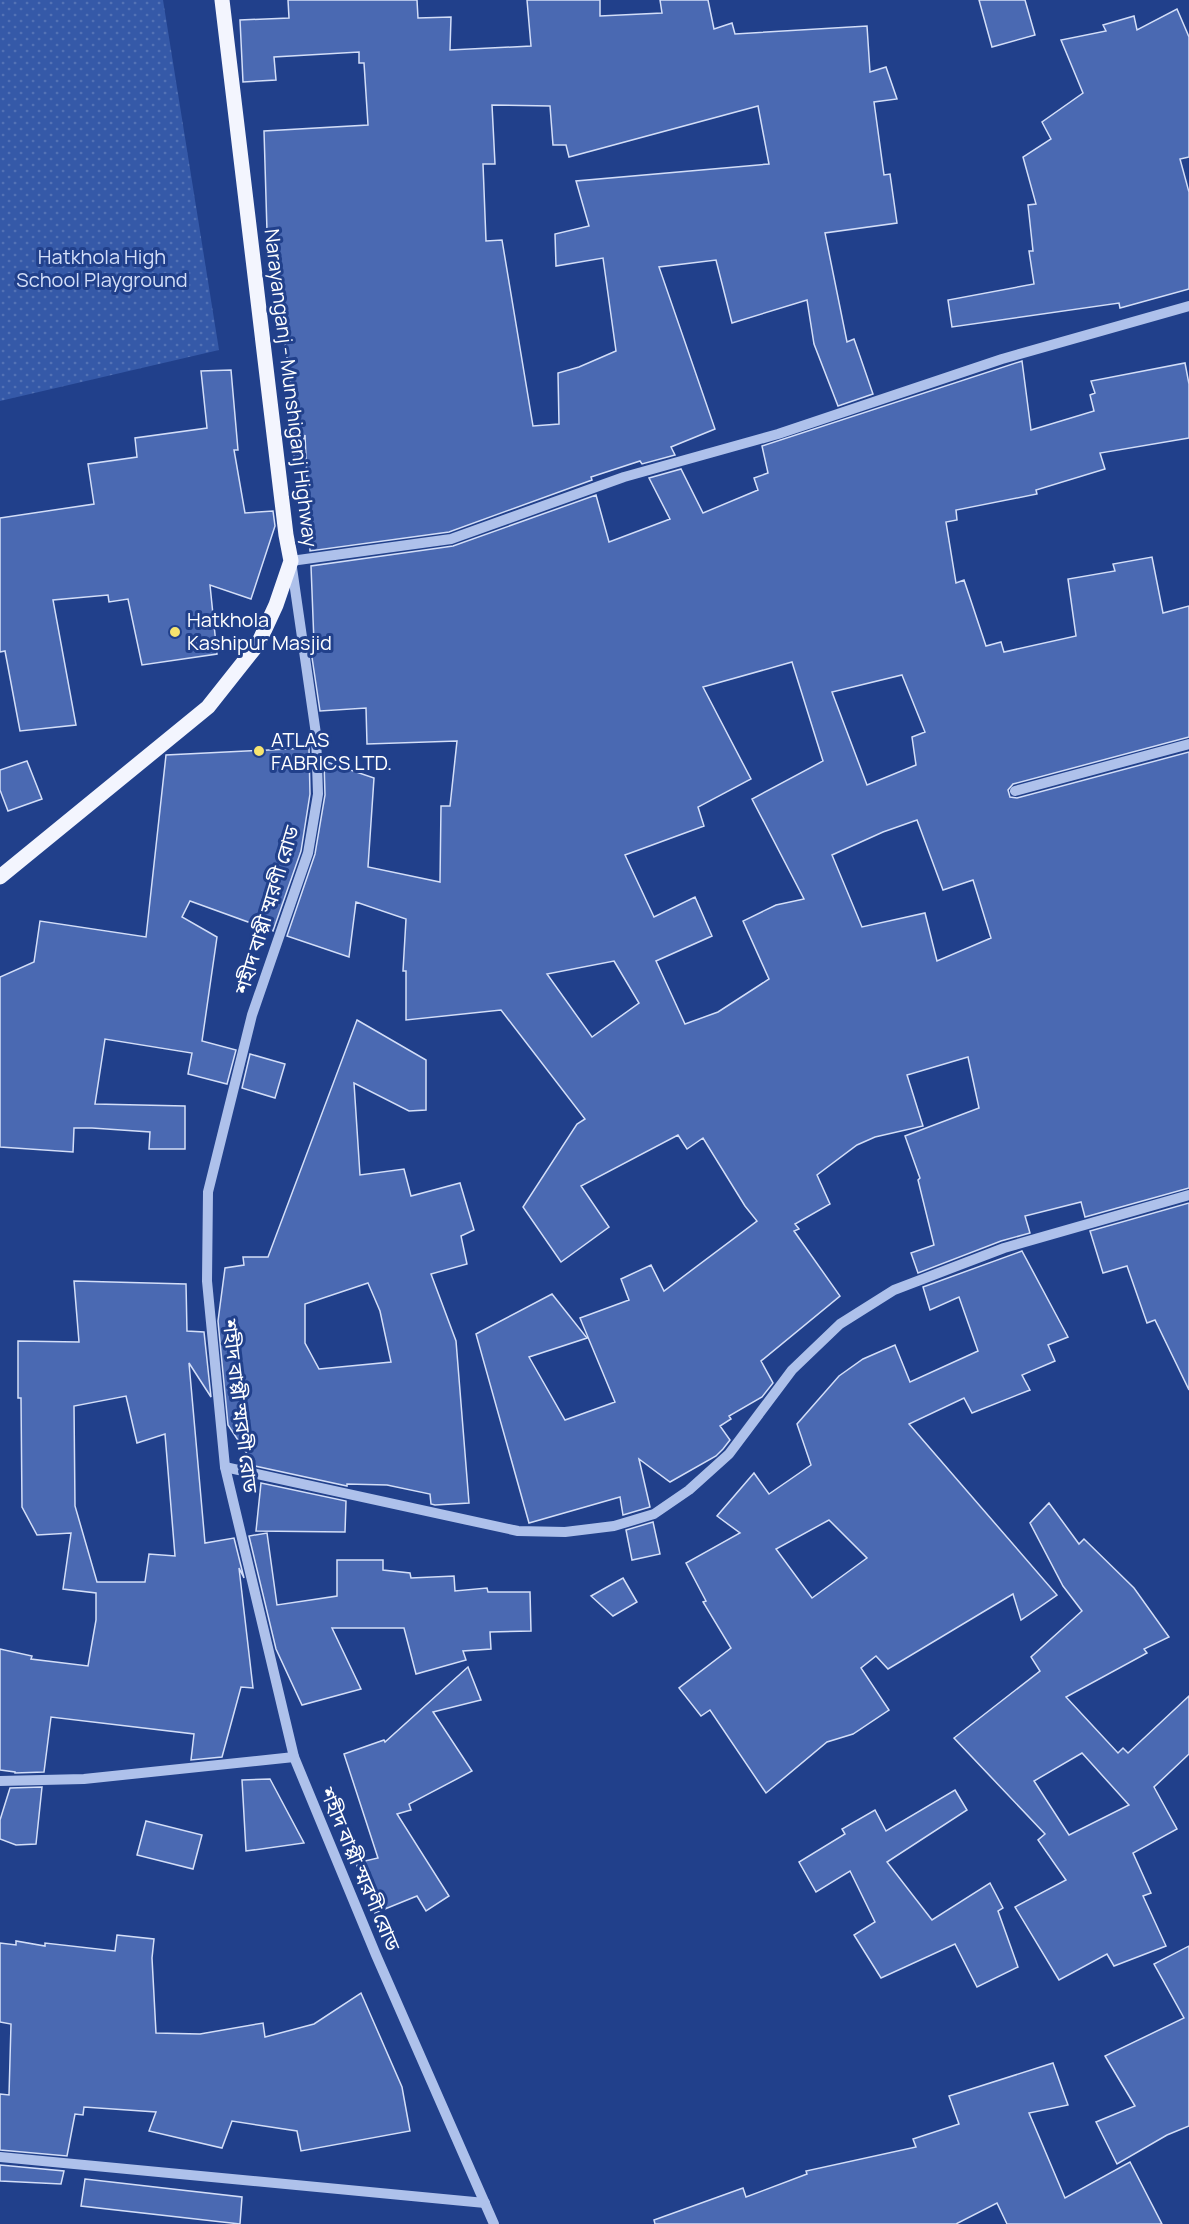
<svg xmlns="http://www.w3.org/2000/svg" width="1189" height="2224" viewBox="0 0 1189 2224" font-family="Manrope,'Noto Sans Bengali',sans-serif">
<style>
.grass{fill:url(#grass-dots)}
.building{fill:#4a69b2;stroke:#d3def8;stroke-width:1.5;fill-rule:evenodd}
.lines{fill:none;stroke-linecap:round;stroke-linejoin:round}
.minor{stroke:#aec1eb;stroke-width:10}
.major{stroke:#f3f5fe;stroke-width:15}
.poi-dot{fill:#f7e46f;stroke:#21408b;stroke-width:2}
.labels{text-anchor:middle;stroke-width:6;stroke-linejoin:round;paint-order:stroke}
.park-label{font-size:20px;fill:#d3def8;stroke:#21408b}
.street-label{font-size:20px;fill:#fff;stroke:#21408b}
.poi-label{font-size:20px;fill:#fff;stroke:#21408b;text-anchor:start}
</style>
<defs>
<pattern id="grass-dots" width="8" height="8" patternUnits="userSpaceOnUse" patternTransform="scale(1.5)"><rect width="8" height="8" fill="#3559a8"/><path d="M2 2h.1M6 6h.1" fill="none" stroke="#5372b5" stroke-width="1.8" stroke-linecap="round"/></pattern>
</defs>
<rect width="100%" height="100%" fill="#21408b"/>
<polygon class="grass" points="0,0 163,0 219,350 0,401"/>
<g class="building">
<path d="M288,0H417L418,18L451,17L450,50L531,46L527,0H600V16L662,13L660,0H708L714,29L732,23L735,34L867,26L870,72L886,67L897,99L874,102L884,175L890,174L897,223L825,233L847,342L854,339L873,394L838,406L814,344L807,300L732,323L716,260L659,267L715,429L671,447L675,455L642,464L640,461L591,477L592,480L449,532L310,551L305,435L297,458H294L292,392L285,344L282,285H276L271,231H267L264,131L368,125L364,63H359V52L274,57L276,80L243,82L240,20L289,18ZM492,105L550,106L553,145H566L569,157L758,106L769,164L576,181L589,226L555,234L556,266L603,258L616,351L579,367L558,373L559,424L533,426L502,240L486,241L483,164H495Z"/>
<polygon points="979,0 1025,0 1035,35 992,47"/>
<polygon points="1177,9 1189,37 1189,157 1180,159 1189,192 1189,289 1120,308 1119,303 952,327 948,300 1034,284 1029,251 1033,251 1028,205 1036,204 1023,157 1051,139 1042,122 1083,93 1061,40 1106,31 1103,25 1134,16 1137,30"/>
<path d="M1022,361L1031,430L1094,411L1090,395L1095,393L1091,381L1185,363L1189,384V438L1100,453L1105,469L1036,490L1037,494L956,510L957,520L946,522L956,583L964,580L986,646L1001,642L1004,652L1076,636L1068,579L1115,571L1113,564L1152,557L1163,613L1189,606V737L1013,784L1008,790L1010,797L1017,798L1189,752V1188L1085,1217L1081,1202L1025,1216L1030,1233L1001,1241L918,1273L911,1253L934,1245L918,1180L920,1178L905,1136L979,1108L968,1057L907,1075L923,1126L875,1137L857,1145L817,1175L830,1204L795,1224L799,1229L794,1231L840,1296L761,1361L773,1383L762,1397L729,1416L731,1419L720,1426L730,1440L723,1449L716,1456L670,1482L639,1459L650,1507L623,1515L620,1497L529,1523L476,1334L552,1294L587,1338L529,1357L565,1420L615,1402L580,1318L629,1300L621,1279L651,1265L664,1291L757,1221L745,1206L703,1138L687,1149L678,1135L581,1186L609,1227L561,1262L523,1207L577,1124L585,1119L501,1010L406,1020V971H403L406,919L356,902L349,957L287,936L315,854L325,795L324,761L374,778L368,867L440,882L441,806H450L457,741L367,744L366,708L320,711L310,644L314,643L311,566L453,546L596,495L609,542L670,519L649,478L681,469L703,513L758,490L754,478L768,473L762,446ZM792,662L823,761L752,799L804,899L776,905L743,921L769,979L718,1012L685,1024L656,961L712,936L695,897L654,917L625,855L704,826L698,807L751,779L703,687ZM902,675L925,732L912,737L916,765L867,785L832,692ZM917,820L943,890L973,880L991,938L937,961L925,913L862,927L832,855L883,832ZM614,961L639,1003L592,1037L547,974Z"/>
<polygon points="231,370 238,450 234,450 245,513 273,511 275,526 251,599 210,585 217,654 142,665 128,599 109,602 108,595 53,600 76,725 20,731 5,651 0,652 0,518 94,504 88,464 137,457 135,438 207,428 201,371"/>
<polygon points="309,748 310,794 301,851 273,931 190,901 182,917 217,937 202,1041 236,1050 227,1084 188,1074 192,1053 105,1039 95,1104 185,1106 185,1149 149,1149 150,1132 92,1128 74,1128 73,1152 0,1147 0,977 34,962 40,921 146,937 166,755"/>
<polygon points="27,761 42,799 8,811 0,790 0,770"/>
<path d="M357,1020L426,1060V1110L409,1111L354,1083L360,1175L404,1169L411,1196L460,1183L474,1230L461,1236L467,1264L431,1274L456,1341L469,1503L435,1505L431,1504L430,1494L387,1485L347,1484V1486L255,1466L228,1425L218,1321L225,1268L244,1265L243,1257H268ZM368,1283L380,1311L391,1362L319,1369L305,1343V1304Z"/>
<polygon points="250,1054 285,1064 275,1098 242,1088"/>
<polygon points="1189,1203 1189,1390 1155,1320 1147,1323 1127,1266 1103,1273 1090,1231"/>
<path d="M1022,1251L1068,1337L1048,1345L1055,1361L1022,1375L1030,1390L972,1413L964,1398L909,1424L1057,1595L1021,1620L1013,1594L888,1669L876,1656L861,1668L889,1710L853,1734L827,1742L766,1793L710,1710L701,1716L679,1688L731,1648L703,1602L706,1601L686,1563L740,1533L717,1516L754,1473L769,1494L811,1465L797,1424L839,1376L863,1359L895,1345L910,1382L978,1351L959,1297L930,1310L923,1287ZM829,1520L867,1558L812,1598L776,1549Z"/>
<path d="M74,1281L186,1284L187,1331L204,1332L211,1397L189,1363L205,1543L234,1538L244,1578L239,1568L253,1688L241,1687L222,1757L191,1760L194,1734L51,1717L44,1772L15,1773V1772L0,1770V1649L32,1656L31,1659L88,1666L96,1620V1593L63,1589L71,1533L37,1535L22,1507L21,1398H18V1341L79,1342ZM126,1396L137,1443L165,1434L175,1556L149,1554L145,1582H97L75,1506L74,1406Z"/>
<polygon points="261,1483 346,1501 345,1532 256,1531"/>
<path d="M1049,1503L1079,1544L1084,1539L1134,1588L1169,1637L1144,1649L1147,1653L1066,1697L1118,1753L1123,1748L1128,1753L1189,1696V1754L1154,1787L1177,1829L1133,1853L1151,1893L1143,1896L1166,1946L1114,1966L1107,1954L1059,1980L1015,1907L1066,1880L1038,1840L1045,1834L954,1738L1040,1671L1031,1657L1082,1611L1063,1586L1030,1523ZM1082,1753L1129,1805L1069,1835L1034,1781Z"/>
<polygon points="653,1522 660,1554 632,1560 626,1530"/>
<polygon points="267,1533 277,1605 337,1596 337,1560 383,1560 383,1570 410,1573 411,1578 454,1576 455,1591 487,1588 488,1592 530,1592 531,1631 490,1632 491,1649 463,1651 466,1660 416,1674 404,1628 332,1628 361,1689 302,1705 276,1649 249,1536"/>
<polygon points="623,1578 637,1602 613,1616 591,1596"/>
<polygon points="468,1667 481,1700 433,1712 472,1771 409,1804 411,1810 397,1814 449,1896 426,1911 417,1896 375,1913 356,1863 378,1858 344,1754 384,1740 385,1742"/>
<polygon points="270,1779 304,1843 246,1851 242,1780"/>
<polygon points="42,1787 36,1844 16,1845 0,1839 0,1820 10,1788"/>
<polygon points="955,1790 967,1810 887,1862 932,1920 990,1883 1003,1908 998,1911 1018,1967 977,1987 955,1944 881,1978 854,1935 875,1922 850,1871 816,1892 799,1862 845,1834 842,1829 875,1810 886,1831"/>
<polygon points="146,1821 202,1835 193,1869 137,1855"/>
<polygon points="117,1935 154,1939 152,1958 156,2033 200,2034 263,2023 265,2037 314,2024 361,1993 402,2087 410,2131 301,2151 297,2131 232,2121 222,2148 149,2131 156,2112 84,2107 83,2115 75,2114 67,2156 0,2150 0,2094 9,2095 11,2024 0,2022 0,1943 16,1945 16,1941 45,1946 45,1943 115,1951"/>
<polygon points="1189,1946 1189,2126 1167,2135 1117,2164 1096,2122 1135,2106 1105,2056 1184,2018 1154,1964"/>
<polygon points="1053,2063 1068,2105 1029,2113 1065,2198 1130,2162 1162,2224 1007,2224 997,2203 956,2224 655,2224 654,2220 743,2188 746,2197 807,2174 806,2171 916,2147 913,2139 959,2124 949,2096"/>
<polygon points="0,2165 64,2171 61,2184 0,2181"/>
<polygon points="85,2179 242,2197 240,2224 81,2206"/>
</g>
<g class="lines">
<g class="minor">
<polyline points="1015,791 1189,744"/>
<polyline points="225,1467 518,1531 565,1532 614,1526 654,1514 689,1490 729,1454 792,1370 840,1324 894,1290 1004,1248 1189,1195"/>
<polyline points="0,1781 84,1779 294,1757"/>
<polyline points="0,2157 485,2203"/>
<polyline points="494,2224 376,1955 294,1757 225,1467 207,1281 208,1192 252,1015 308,853 318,794 316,734 291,561 451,539 624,477 778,434 1002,359 1189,306"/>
</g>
<polyline class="major" points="0,877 208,707 258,644 276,605 291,561 286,535 222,0"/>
</g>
<g class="poi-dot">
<circle cx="175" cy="632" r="6"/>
<circle cx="259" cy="751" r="6"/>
</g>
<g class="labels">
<g class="park-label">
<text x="102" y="264">Hatkhola High<tspan x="102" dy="23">School Playground</tspan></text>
</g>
<g class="street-label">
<text transform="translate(291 388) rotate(83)" y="7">Narayanganj - Munshiganj Highway</text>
<text transform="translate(267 910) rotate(-73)" y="7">শহীদ বাপ্পী স্মরণী রোড</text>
<text transform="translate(240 1406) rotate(83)" y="7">শহীদ বাপ্পী স্মরণী রোড</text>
<text transform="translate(360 1869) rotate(67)" y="7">শহীদ বাপ্পী স্মরণী রোড</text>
</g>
<g class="poi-label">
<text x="187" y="627">Hatkhola<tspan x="187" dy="23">Kashipur Masjid</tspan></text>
<text x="271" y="747">ATLAS<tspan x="271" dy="23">FABRICS LTD.</tspan></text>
</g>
</g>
</svg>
